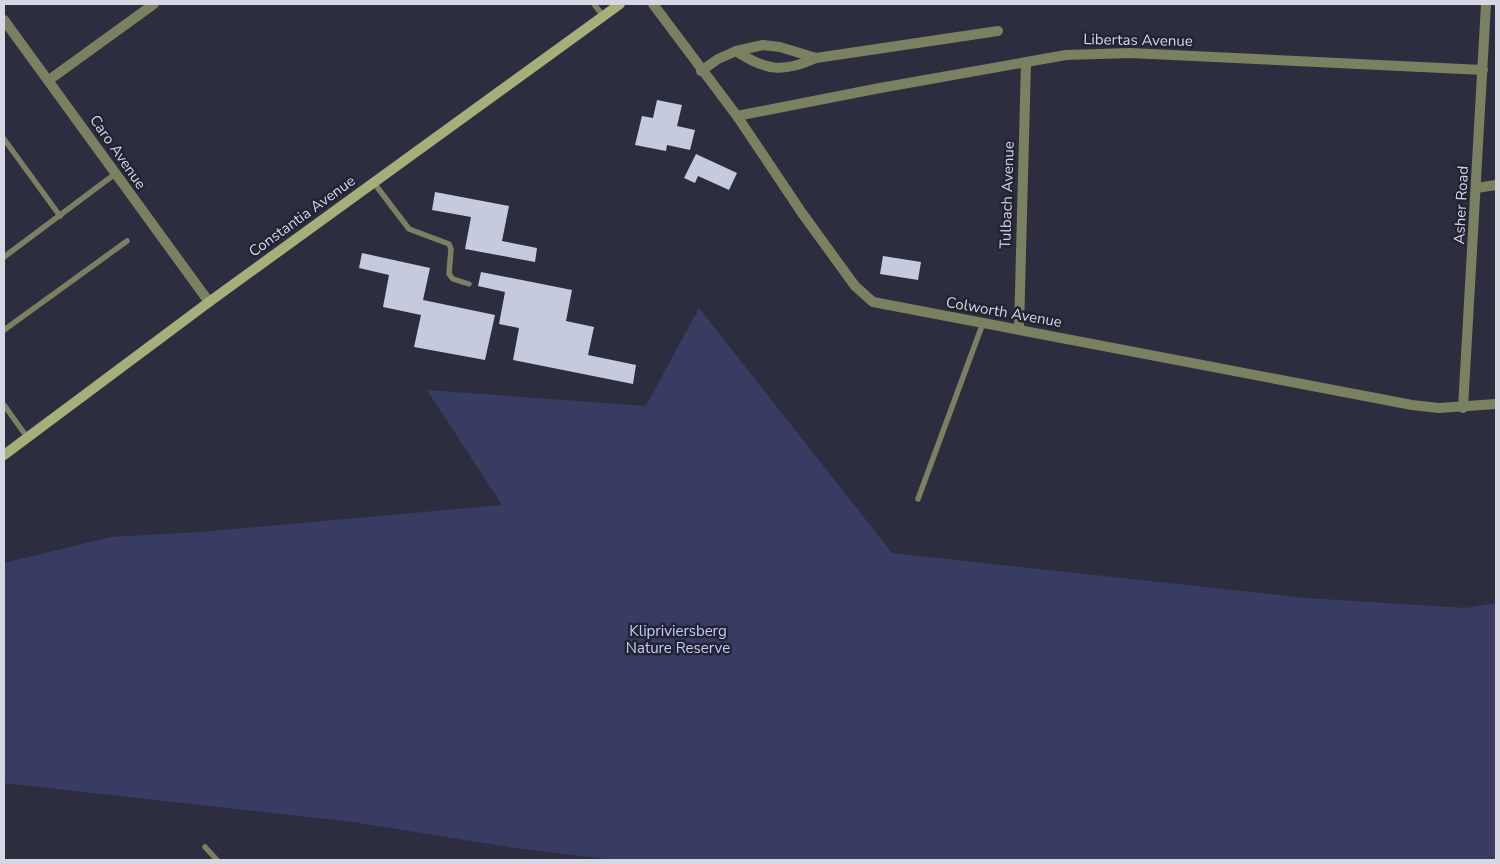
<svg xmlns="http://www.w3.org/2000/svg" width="1500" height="864" viewBox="0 0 1500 864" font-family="'Nunito Sans',sans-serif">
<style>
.green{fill:#383c62}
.building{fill:#c6cadf}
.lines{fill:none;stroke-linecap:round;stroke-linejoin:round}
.lane{stroke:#7a8160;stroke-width:5.5}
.street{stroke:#7a8160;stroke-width:10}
.secondary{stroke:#a5af7a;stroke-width:10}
.labels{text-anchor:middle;stroke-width:5;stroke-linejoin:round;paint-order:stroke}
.street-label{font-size:15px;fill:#d5d7e2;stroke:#222434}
.park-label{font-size:15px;fill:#c6ccf3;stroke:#222434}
</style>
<rect width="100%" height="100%" fill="#2c2e3f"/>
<polygon class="green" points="699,308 892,553 1306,598 1466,608 1496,603 1496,860 613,860 515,848 353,822 4,783 4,563 111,537 200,532 502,505 427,390 646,406"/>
<g class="building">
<polygon points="657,100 682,105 677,126 695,130 690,150 667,145 666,151 635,145 642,116 653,118"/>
<polygon points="696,154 737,173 729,190 698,176 695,183 684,178"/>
<polygon points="435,192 509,206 502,241 537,248 535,262 465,249 471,217 432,210"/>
<polygon points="362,253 430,268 423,300 495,315 485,360 414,347 421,315 383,307 389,275 359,268"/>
<polygon points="883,256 921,262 918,280 880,274"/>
<polygon points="481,272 572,290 566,321 594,327 588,355 636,365 633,384 513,360 519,328 499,324 505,292 478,286"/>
</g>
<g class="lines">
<g class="lane">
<polyline points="594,4 603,16"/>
<polyline points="4,139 60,216"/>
<polyline points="374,183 409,229 449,244 451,249 449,274 453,279 469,284"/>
<polyline points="4,257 115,174"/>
<polyline points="4,330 127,241"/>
<polyline points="4,405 27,437"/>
<polyline points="918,499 983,323"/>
<polyline points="205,847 217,860"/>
</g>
<g class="street">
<polyline points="653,4 737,116 802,213 855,286 873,302 1412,405 1439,408 1496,404"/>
<polyline points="4,20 209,302"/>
<path d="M736,51C766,71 783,73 816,58"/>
<polyline points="701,71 718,59 736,51 763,45 780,47 816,58 998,31"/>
<polyline points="49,80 154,4"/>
<polyline points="737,116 880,88 1066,55 1130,53 1483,70"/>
<polyline points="1476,188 1496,185"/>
<polyline points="1019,329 1026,62"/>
<polyline points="1463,408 1486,4"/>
</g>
<polyline class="secondary" points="4,455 209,302 620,4"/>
</g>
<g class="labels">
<g class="street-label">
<text transform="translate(1138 40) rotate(1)" y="5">Libertas Avenue</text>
<text transform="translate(118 152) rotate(55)" y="5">Caro Avenue</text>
<text transform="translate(1007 195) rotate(-88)" y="5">Tulbach Avenue</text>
<text transform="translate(1461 205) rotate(-87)" y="5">Asher Road</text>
<text transform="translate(302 216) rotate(-36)" y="5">Constantia Avenue</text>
<text transform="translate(1004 312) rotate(10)" y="5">Colworth Avenue</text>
</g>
<g class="park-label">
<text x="678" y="636">Klipriviersberg<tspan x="678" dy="17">Nature Reserve</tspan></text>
</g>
</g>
<rect width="1500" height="864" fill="none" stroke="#d5d7e2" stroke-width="10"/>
</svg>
